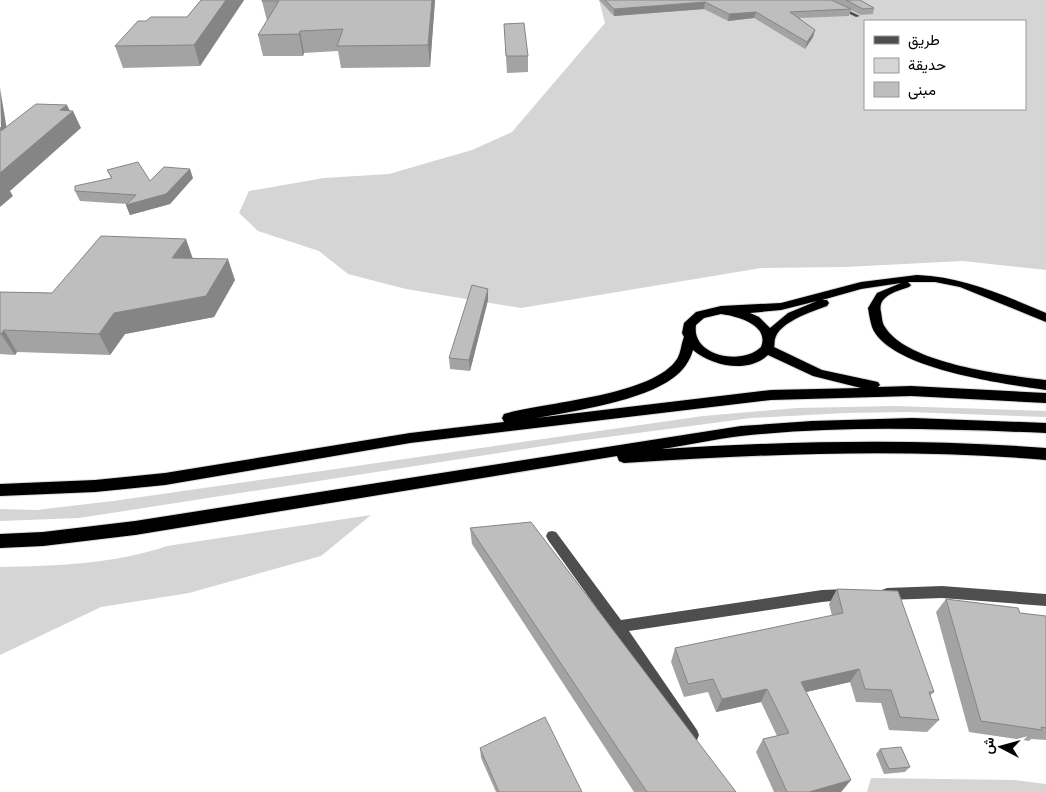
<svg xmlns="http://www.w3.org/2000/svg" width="1046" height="792" viewBox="0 0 1046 792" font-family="'Golos Text',Vazirmatn,sans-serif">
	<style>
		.green { fill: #d5d5d5; fill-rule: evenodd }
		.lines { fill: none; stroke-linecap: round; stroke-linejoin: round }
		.trunk-casing { stroke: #dbdbdb; stroke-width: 2 }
		.minor { fill: #4e4e4e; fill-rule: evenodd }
		.trunk { fill: #000; fill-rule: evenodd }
		.wall { fill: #a3a3a3 }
		.shaded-wall { fill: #858585 }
		.building { fill: #bebebe; stroke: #858585 }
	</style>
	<rect width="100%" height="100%" fill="#fff"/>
	<g class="green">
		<path d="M599 0H1046V270L963 261 844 267 761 268 521 308 406 289 348 274 319 251 258 231 239 213 249 191 324 178 389 174 472 150 512 132 605 23ZM865 21H1025V109H865Z"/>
		<path d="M895 406 1046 411V417L908 412 845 413 751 418 570 442 79 518 0 521V509L36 510 113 501 703 416 797 408Z"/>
		<path d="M371 515 321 556 189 593 101 607 0 655V567C56 566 114 564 167 546Z"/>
		<path d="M871 778 1015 780 1046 784V792H867Z"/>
	</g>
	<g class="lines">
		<defs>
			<g id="trunk">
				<path d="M917 275C964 277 1003 295 1046 313V322L960 287 935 282H908L911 285 909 287C897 291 877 296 881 312 882 317 882 323 885 327 908 364 1005 375 1046 380V390C1006 384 888 369 872 327 870 321 869 314 868 308L877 293 901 283 861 289 822 300H827L829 303 827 306C813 311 779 322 775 339 774 342 775 345 774 347L822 370 878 382 880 385 878 387 911 386 1046 393V403L911 396 771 400 410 443 165 485 95 492 0 496V484L95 480 165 473 410 433 504 422 502 418 504 414C545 402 653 396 677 359 681 353 681 344 684 337L682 333 684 323 696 312 721 306 781 303 861 282ZM817 301 788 313 770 328 759 317 750 313 781 310ZM721 314C737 316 770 325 761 347 742 366 691 356 696 325L704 318ZM693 350C712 366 748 374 768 355L813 376 861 388 771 390 536 418C575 411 642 401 673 378 683 371 690 361 693 350Z"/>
				<path d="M913 418 1046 423V433C945 429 842 425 741 436 715 439 688 445 662 449 790 441 918 438 1046 448V460C905 448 765 454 624 463L619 461 617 456 135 535 43 546 0 548V534L43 532 135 521 741 426 812 421Z"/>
			</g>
		</defs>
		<use href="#trunk" class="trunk-casing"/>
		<g class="minor">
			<path d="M821 0H827L860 16 856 17Z"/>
			<path d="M552 531 556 532 621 620 822 590 847 589 852 591 853 595 852 599 822 602 629 631 697 730 699 735 697 740 692 742 687 740 613 631 548 540 546 536 548 532Z"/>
			<path d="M942 586 1046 594V606L942 598 887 600 882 598 881 594 882 590 887 588Z"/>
		</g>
		<use href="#trunk" class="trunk"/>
	</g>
	<g class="wall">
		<path d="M201 0H244L200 66 123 68 115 46 146 21 187 17Z"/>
		<path d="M435 0 430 67 341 68 338 51 304 53 303 56H263L258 35 267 21 262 1Z"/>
		<path d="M599 0H860L874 8 873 14 861 15 851 10 849 16 799 18 815 30 813 37 805 49 754 18 728 21 704 9 614 16Z"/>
		<path d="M504 24 528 56V72L507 73Z"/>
		<path d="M107 170 150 181 193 178 170 204 130 215 126 205 127 204 80 201 75 191 111 178Z"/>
		<path d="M193 258 235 280 214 317 125 334 110 355 17 352 15 355 0 354V292L52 293Z"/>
		<path d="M488 289V300L470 371 450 369 449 358Z"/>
		<path d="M470 528 736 792H634L472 544Z"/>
		<path d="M837 589 934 692 930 696 939 720 927 732 889 730 881 703 856 702 850 682 806 692 851 780 841 792H774L756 752 763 739 777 736 761 702 716 712 708 692 684 697 671 662 675 648 832 616 829 604Z"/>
		<path d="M946 599 1020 613 1046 616V740L1031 739 1029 741 969 732 936 612Z"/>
		<path d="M480 748 582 792H496L481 758Z"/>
		<path d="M880 749 910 767 905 772 884 774 876 754Z"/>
	</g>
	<g class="shaded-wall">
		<path d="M226 0H244L200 66 194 45Z"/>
		<path d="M432 0H435L430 67 428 45Z"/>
		<path d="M705 2 704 9 614 16V9Z"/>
		<path d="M756 12 754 18 728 21 729 14Z"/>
		<path d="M815 30 813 37 805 49 807 42Z"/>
		<path d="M300 31 304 53 303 56 299 34Z"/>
		<path d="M0 88 10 148 1 131Z"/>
		<path d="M67 105 71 113 73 111 81 128 10 191 13 196 0 207V173L60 110Z"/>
		<path d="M190 169 193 178 170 204 130 215 126 205Z"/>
		<path d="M186 239 193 259 172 258Z"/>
		<path d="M228 259 235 280 214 317 125 334 110 355 99 334 114 313Z"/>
		<path d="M488 289V300L470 371 469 360Z"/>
		<path d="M4 330 17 352 15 355 1 334Z"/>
		<path d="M859 669 850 682 793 695 801 682Z"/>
		<path d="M767 689 761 702 716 712 722 699Z"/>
		<path d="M851 780 841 792H809Z"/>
	</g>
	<g class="building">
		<path d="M201 0H226L194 45 115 46 138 21H146L151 17H187Z"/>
		<path d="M262 0H432L428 45 337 46 343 29 300 31 299 34 258 35 279 1H262Z"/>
		<path d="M605 0H831L851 9 790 12 815 30 807 42 756 12 729 14 705 2 614 9Z"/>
		<path d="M846 0H860L874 8 863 9Z"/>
		<path d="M524 23 528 56H506L504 24Z"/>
		<path d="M36 104 67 105 60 110 73 111 0 173V127L1 131Z"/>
		<path d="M138 162 150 181 164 167 190 169 166 194 126 205 136 195 75 191V186L112 178 107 170Z"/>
		<path d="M101 236 186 239 172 258 228 259 206 296 114 313 99 334 4 330 1 334H0V292L52 293Z"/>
		<path d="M472 285 488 289 469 360 449 358Z"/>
		<path d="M531 522 736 792H647L470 528Z"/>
		<path d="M837 589 898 591 934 692H929L939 720 900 717 891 690 865 689 859 669 801 682 851 780 809 792H787L763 739 789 733 767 689 722 699 713 679 688 684 675 648 843 613Z"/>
		<path d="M946 599 1018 608 1020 613 1046 616V728L1041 727 1042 730 981 721Z"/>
		<path d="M545 717 582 792H499L480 748Z"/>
		<path d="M901 747 910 767 889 769 880 749Z"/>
	</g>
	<rect x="864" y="20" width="162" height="90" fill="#ffffff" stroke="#999999"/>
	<rect x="874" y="36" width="25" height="8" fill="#4e4e4e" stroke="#999999"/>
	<text x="908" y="45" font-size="15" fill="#000000">طريق</text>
	<rect x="874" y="58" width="25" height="15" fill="#d5d5d5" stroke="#999999"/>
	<text x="908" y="70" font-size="15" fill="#000000">حديقة</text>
	<rect x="874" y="82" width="25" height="15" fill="#bebebe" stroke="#999999"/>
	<text x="908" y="95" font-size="15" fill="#000000">مبنى</text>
	<g transform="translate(1001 747) rotate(276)" stroke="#ffffff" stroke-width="4" paint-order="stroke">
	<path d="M0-4L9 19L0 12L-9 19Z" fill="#000000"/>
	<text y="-8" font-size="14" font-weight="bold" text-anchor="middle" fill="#000000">ش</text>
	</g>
</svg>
